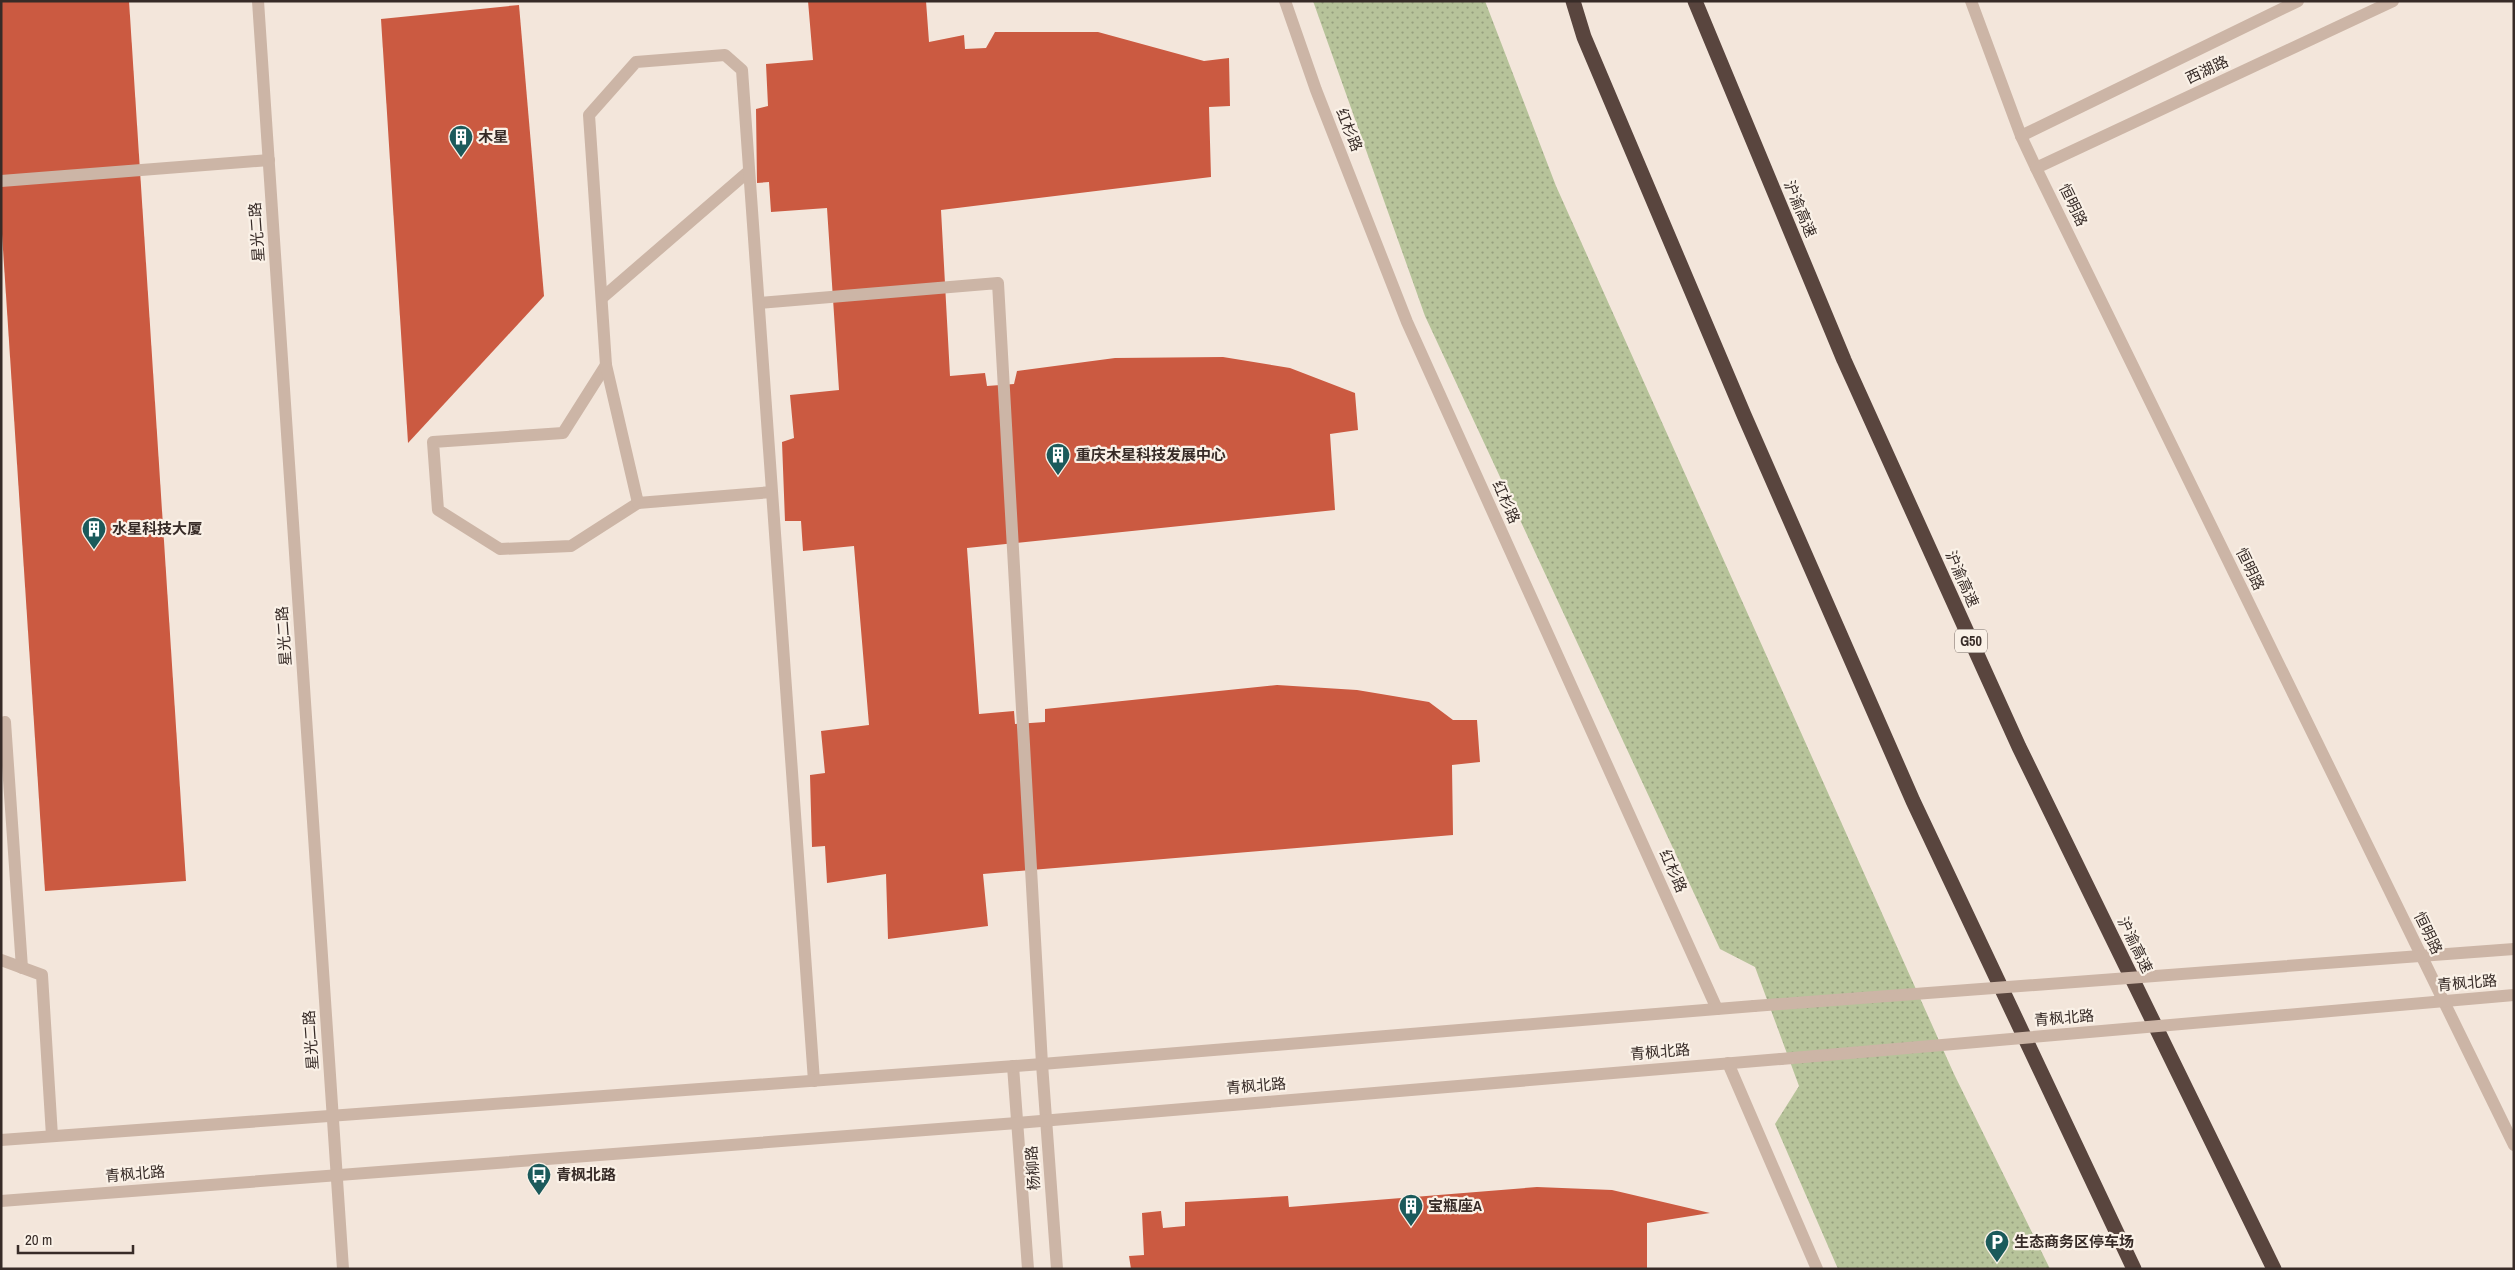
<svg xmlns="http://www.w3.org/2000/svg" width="2515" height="1270" viewBox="0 0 2515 1270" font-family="'Archivo Narrow','Noto Sans SC',sans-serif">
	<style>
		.park { fill: url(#park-dots) }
		.building { fill: #cb5a41 }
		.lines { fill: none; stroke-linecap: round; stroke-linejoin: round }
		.service { stroke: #ccb5a6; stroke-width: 12 }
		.tertiary { stroke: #ccb5a6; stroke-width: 12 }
		.motorway { stroke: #59453e; stroke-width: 15 }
		.tertiary-bridge { stroke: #ccb5a6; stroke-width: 12 }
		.labels { text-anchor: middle; stroke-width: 4.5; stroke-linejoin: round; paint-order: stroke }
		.shield { fill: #faf1e7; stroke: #726661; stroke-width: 1 }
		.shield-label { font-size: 14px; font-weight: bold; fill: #372b27 }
		.street-label { font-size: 15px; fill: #372b27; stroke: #faf1e7 }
		.poi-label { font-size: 15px; font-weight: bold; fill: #372b27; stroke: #faf1e7; text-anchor: start }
	</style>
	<defs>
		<pattern id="park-dots" width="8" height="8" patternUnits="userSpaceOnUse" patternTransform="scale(1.25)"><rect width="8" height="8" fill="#b7c39a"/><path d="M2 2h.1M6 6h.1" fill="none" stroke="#969f7e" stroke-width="1.8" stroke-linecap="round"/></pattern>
	</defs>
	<rect width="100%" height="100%" fill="#f3e6db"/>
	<path class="park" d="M1313 1H1485L1556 186 1954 1074 2050 1269H1838L1775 1124 1799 1086 1755 967 1720 949 1425 316Z"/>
	<g class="building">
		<path d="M1 1H129L186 881 45 891 1 219Z"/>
		<path d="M808 1H926L929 42 964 35 965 49 986 48 995 32H1098L1204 61 1229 58 1230 106 1209 107 1211 177 941 210 950 376 985 373 987 386 1014 384 1017 371 1115 358 1223 357 1290 368 1355 393 1358 430 1330 434 1335 510 967 548 979 714 1014 711 1015 724 1045 722V709L1277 685 1357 690 1429 702 1453 720H1477L1480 762 1452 765 1453 835 983 874 988 926 888 939 886 874 827 883 825 846 812 847 810 775 825 773 821 731 869 725 854 546 803 551 801 521H785L782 442 794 438 790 395 839 390 827 208 771 212 769 182 757 183 756 109 768 106 766 64 813 60Z"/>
		<path d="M519 5 544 296 408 443 381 19Z"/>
		<path d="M1537 1187 1612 1190 1710 1213 1647 1223V1269H1131L1129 1256 1144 1255 1142 1213 1161 1211 1163 1228 1185 1226V1202L1288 1196 1289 1207Z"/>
	</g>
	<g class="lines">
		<g class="service">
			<path d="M1 181 269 160"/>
			<path d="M602 298 749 171"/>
			<path d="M759 303 998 283 1042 1064"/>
			<path d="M606 365 563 433 433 442 438 510 500 549 571 546 638 503"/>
			<path d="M772 492 638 503 606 365 589 115 636 62 725 55 742 70 814 1081"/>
			<path d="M5 722 22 968"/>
			<path d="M1 960 42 975 52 1136"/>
		</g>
		<g class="tertiary">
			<path d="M258 1 343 1269"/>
			<path d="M1285 1 1316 90 1407 322 1717 1009"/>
			<path d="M1971 1 2021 136 2036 168 2514 1145"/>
			<path d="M2021 136 2298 1"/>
			<path d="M2036 168 2393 1"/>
			<path d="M1728 1063 1817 1269"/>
			<path d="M1042 1064 1057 1269"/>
			<path d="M1013 1066 1028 1269"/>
			<path d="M1 1140 1042 1064 1754 1006"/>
			<path d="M1 1201 1017 1123 1781 1059"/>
		</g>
		<g class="motorway">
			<path d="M1573 1 1584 37 1744 415 1913 801 2134 1269"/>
			<path d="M1695 1 1844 360 2019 747 2274 1269"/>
		</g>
		<g class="tertiary-bridge">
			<path d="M1754 1006 2514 949"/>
			<path d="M1781 1059 2514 995"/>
		</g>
	</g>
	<defs>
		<symbol id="building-pin" viewBox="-11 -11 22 30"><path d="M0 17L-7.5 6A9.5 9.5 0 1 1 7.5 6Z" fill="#1b5a5b" stroke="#faf1e7"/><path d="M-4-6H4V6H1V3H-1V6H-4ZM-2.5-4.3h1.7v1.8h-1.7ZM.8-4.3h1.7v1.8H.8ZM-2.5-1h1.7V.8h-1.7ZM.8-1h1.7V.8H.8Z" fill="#fff"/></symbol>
		<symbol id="bus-pin" viewBox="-11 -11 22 30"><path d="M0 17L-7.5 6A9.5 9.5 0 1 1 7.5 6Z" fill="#1b5a5b" stroke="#faf1e7"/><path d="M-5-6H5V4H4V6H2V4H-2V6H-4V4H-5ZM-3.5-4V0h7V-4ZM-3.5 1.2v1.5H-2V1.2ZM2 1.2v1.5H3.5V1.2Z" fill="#fff"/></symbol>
		<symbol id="parking-pin" viewBox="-11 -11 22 30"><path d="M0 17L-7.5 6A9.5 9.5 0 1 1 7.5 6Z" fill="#1b5a5b" stroke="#faf1e7"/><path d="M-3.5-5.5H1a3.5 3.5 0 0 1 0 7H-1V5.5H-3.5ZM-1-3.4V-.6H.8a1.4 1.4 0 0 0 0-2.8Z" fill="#fff"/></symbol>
	</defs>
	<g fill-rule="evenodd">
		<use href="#building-pin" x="447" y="123" width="28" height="38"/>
		<use href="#building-pin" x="1044" y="441" width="28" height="38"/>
		<use href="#building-pin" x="80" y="515" width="28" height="38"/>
		<use href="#bus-pin" x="525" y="1161" width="28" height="38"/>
		<use href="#building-pin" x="1397" y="1192" width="28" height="38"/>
		<use href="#parking-pin" x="1983" y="1228" width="28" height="38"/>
	</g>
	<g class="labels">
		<rect class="shield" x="1955" y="629.5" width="32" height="23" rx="4"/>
		<g class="shield-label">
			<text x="1971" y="646">G50</text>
		</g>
		<g class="street-label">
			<text transform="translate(2207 70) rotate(-25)" y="5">西湖路</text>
			<text transform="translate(1349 130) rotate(68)" y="5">红杉路</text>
			<text transform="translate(2073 205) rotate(64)" y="5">恒明路</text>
			<text transform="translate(1800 209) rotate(67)" y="5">沪渝高速</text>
			<text transform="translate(257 232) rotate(-94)" y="5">星光二路</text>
			<text transform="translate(1506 502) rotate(66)" y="5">红杉路</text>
			<text transform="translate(2250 569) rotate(64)" y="5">恒明路</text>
			<text transform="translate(1962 579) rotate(66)" y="5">沪渝高速</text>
			<text transform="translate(284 636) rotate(-94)" y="5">星光二路</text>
			<text transform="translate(1673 871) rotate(66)" y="5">红杉路</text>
			<text transform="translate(2428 933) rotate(64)" y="5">恒明路</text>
			<text transform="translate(2135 945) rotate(64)" y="5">沪渝高速</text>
			<text transform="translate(2467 983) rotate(-5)" y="5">青枫北路</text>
			<text transform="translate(2064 1018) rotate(-5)" y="5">青枫北路</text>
			<text transform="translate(311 1040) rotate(-94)" y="5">星光二路</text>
			<text transform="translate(1660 1052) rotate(-5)" y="5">青枫北路</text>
			<text transform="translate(1256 1086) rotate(-5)" y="5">青枫北路</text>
			<text transform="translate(1033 1168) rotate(-94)" y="5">杨柳路</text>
			<text transform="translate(135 1174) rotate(-5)" y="5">青枫北路</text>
		</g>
		<g class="poi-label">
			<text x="478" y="142">木星</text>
			<text x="1076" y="460">重庆木星科技发展中心</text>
			<text x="112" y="534">水星科技大厦</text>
			<text x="556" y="1180">青枫北路</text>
			<text x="1428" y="1211">宝瓶座A</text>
			<text x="2014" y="1247">生态商务区停车场</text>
		</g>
	</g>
	<rect width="2515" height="1270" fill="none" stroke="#372b27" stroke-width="5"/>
	<path d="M18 1245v8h115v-8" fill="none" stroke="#372b27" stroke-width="2.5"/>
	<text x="25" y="1245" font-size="15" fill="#372b27" stroke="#faf1e7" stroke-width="4" paint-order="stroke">20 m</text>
</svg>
